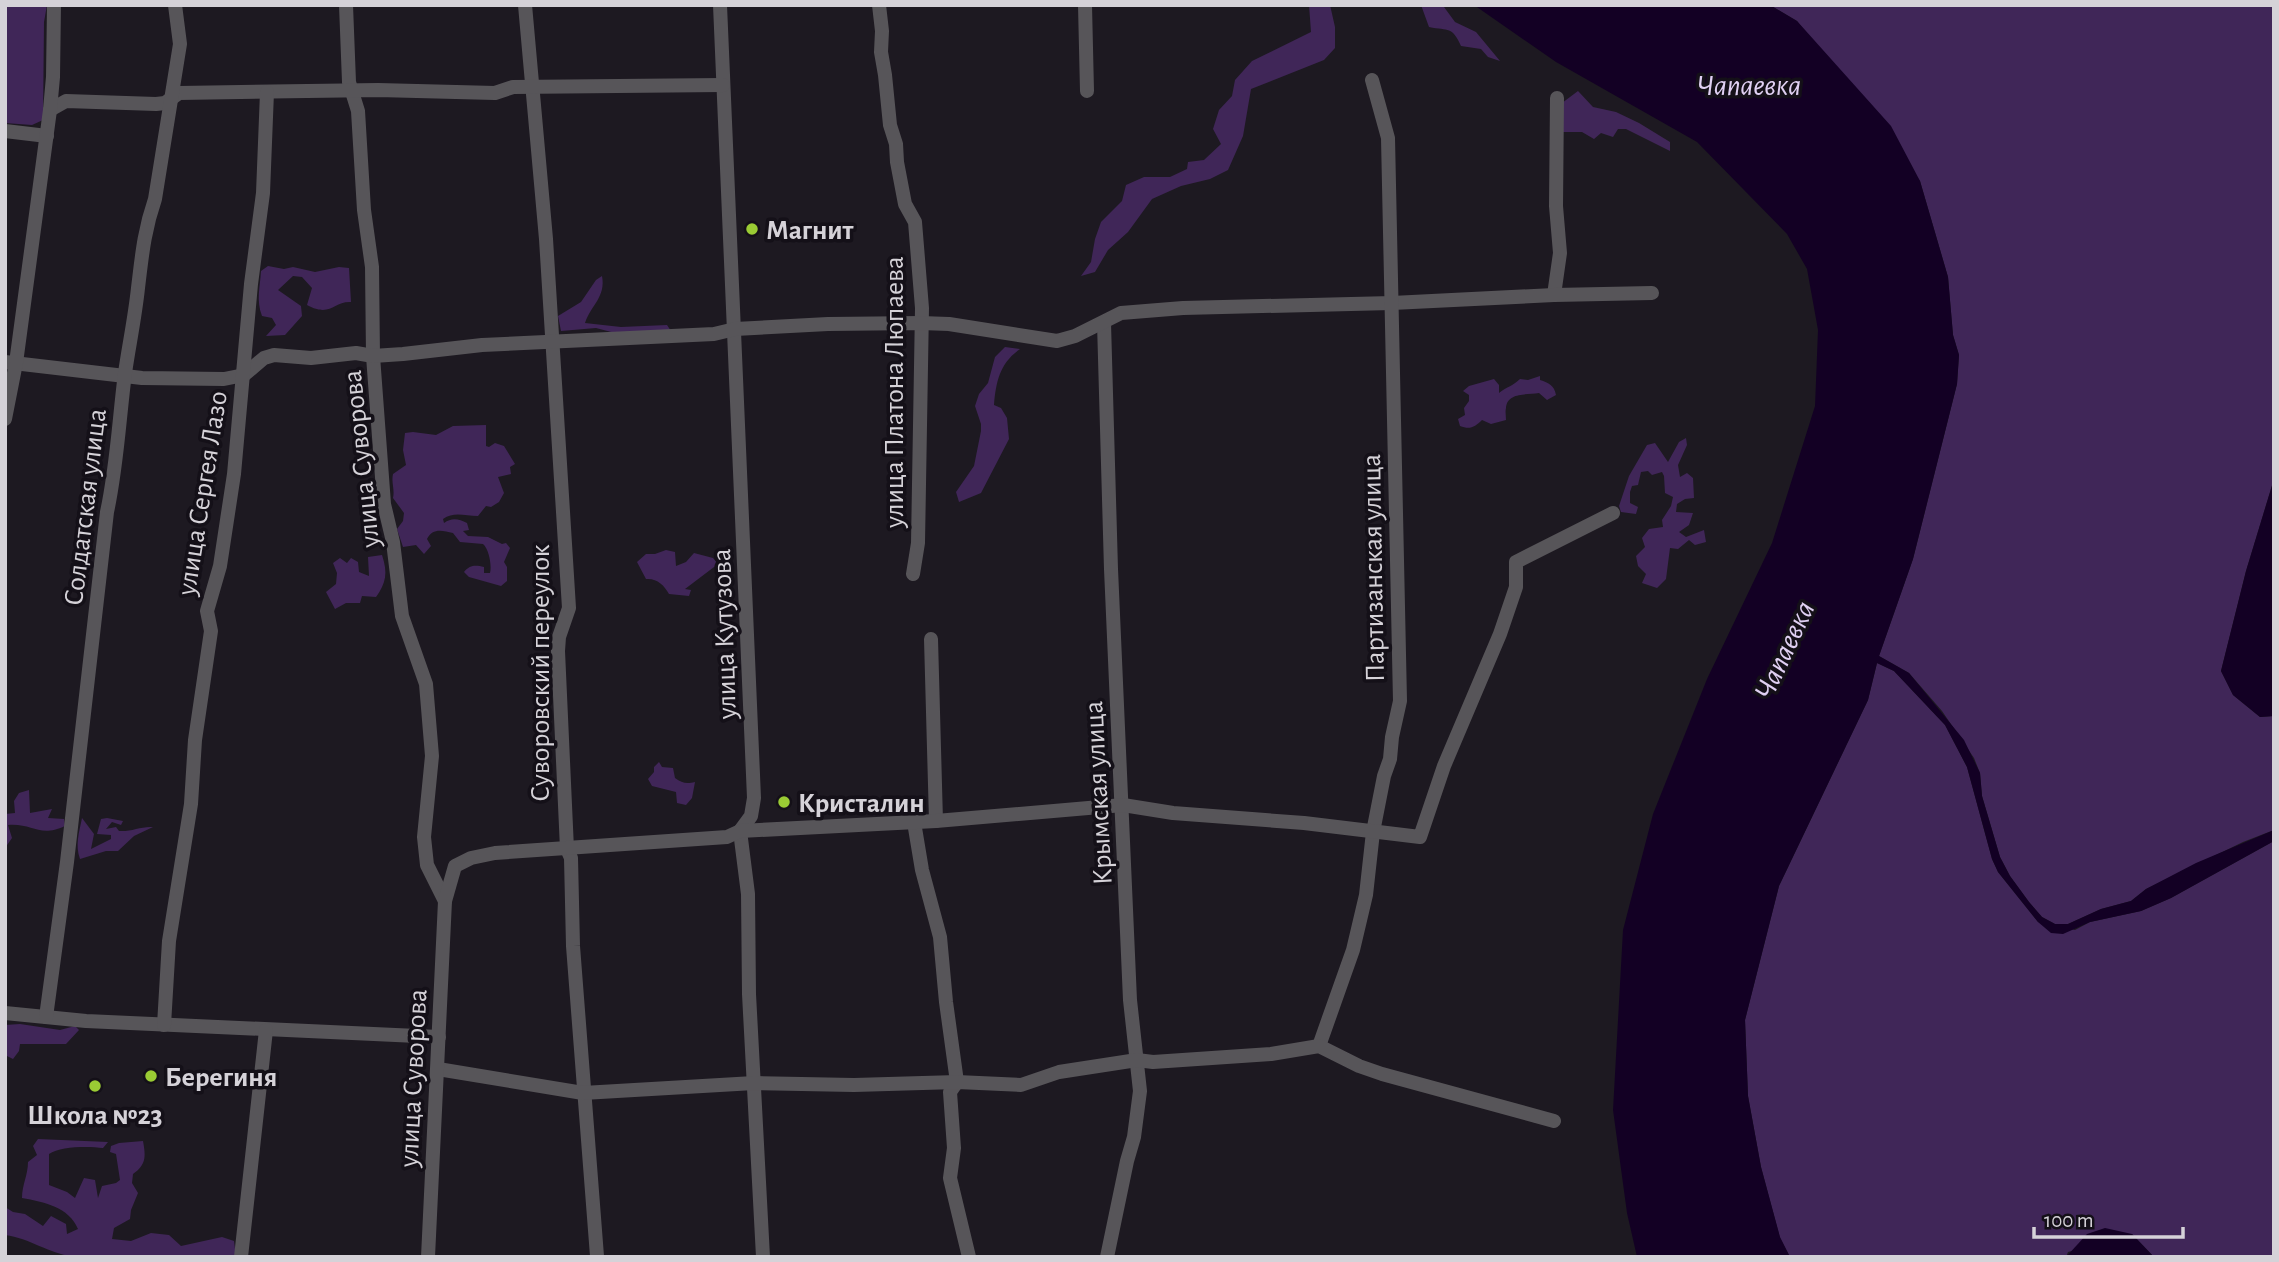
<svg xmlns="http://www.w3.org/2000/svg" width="2279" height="1262" viewBox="0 0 2279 1262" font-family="'Alegreya Sans',sans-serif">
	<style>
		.green { fill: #402658 }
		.water { fill: #130024 }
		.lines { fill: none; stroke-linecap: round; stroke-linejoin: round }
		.minor { stroke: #575559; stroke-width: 14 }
		.poi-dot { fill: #9acb34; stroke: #141018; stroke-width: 2.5 }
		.labels { text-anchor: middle; stroke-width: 7; stroke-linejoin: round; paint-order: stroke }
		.poi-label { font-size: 28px; font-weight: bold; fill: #d5d2d8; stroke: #141018; text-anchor: start }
		.street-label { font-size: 28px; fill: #d5d2d8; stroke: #141018 }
		.water-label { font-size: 30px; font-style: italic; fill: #e0d0f3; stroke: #141018 }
	</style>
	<rect width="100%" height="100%" fill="#1d1921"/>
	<g class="green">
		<path d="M5 5H47L44 22 43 120 32 125 5 123Z"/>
		<path d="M1309 5H1330L1335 27V48L1324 60 1251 89 1243 136 1228 170 1210 179 1181 186 1152 199 1128 232 1108 250 1095 272 1081 276 1091 262 1095 239 1101 222 1122 201 1126 185 1144 177H1170L1187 169 1188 162 1204 160 1221 144 1213 129 1219 110 1232 96 1235 80 1252 61 1311 32Z"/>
		<path d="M1421 5 1444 7 1455 22 1476 32 1500 61 1488 57 1481 49 1461 46C1452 26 1449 31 1429 27Z"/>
		<path d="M1770 5H2274V479L2246 571 2221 671 2233 695 2260 717 2274 716V830L2243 842 2146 889 2131 901 2101 909 2068 924H2055L2042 917 2029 902 2010 876 2000 857 1982 796 1980 773 1974 758 1942 711 1909 673 1879 656 1913 559 1957 384 1959 355 1953 335 1948 277 1920 181 1797 21Z"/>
		<path d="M1578 91 1593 107 1616 112 1639 123 1670 142V151L1626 129H1618L1613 137 1601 133 1594 139 1582 132H1560L1562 103Z"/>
		<path d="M268 266 284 269 293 267 315 272 339 267 349 268 351 302C333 301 331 318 307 305L312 288 302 277 293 276 278 290 301 306 302 316 285 335 266 336 276 325 272 318 262 316C256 300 260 288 261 271Z"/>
		<path d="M602 276C606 297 591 305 585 323L621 327 667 325 671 331 615 333 596 328 561 331 558 316 581 302 596 280Z"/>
		<path d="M1005 347 1020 349C1000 363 996 381 994 405L1001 408 1007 418 1009 439 981 493 959 502 956 492 974 466 981 431V424L975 406 979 394 988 383 995 357Z"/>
		<path d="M1540 376V380C1549 383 1554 385 1556 395L1547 400 1539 393C1527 395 1507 392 1506 408 1505 412 1506 416 1506 420L1491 424 1482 420C1475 427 1470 430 1460 426L1458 419 1465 415 1464 408 1469 401V395L1463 391 1469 386 1494 379 1499 385V393C1506 387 1513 386 1520 379L1528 380Z"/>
		<path d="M486 425V446L489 447 495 443 504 446 515 464 510 467 511 474 498 477 504 493 499 502 491 507 486 506 478 516C465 516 454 511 443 519L444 523C452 517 459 519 467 523L469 530 463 531 468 536 488 537 502 544 506 543 510 548 504 562 507 567V581L501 586 469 577 464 572C470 565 475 565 484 567V573H490C492 566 489 549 483 544L460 542 453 533C442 530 432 528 427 539L431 546 424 554 416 545 403 547 397 529 403 521 404 513 393 498C395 489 391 483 393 474L406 465 403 450 405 433 413 432 436 435 453 426Z"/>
		<path d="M1686 438 1687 445 1678 465 1680 477 1687 473 1693 478 1694 498 1685 499 1677 504 1676 512 1693 513 1689 525 1679 532 1686 537 1704 530 1706 542 1695 545 1689 540 1678 549 1670 548 1666 579 1657 588 1642 583 1646 574 1638 566 1636 556 1645 547 1642 538 1649 529 1663 527 1662 520 1671 506 1673 497 1665 493 1664 476 1662 472 1652 475 1648 471 1641 472 1638 485 1632 486 1630 492V503L1638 507 1636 514 1621 512 1619 506 1629 476 1647 445 1655 443 1668 462 1679 442Z"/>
		<path d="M666 550 675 552 676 566 686 562 694 553 713 558 718 564 685 589 691 590 689 596 669 594C664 585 657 578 646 579L637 562 646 554H655Z"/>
		<path d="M382 555C388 573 386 583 376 597L362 596 360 603H346L335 609 326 592 336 584 337 573 333 563 340 558 347 563 351 558 358 562 359 572 369 576 368 557Z"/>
		<path d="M1877 663 1894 671 1945 725 1967 767 1992 859 1998 872 2038 922 2075 930 2090 922 2141 911 2171 898 2274 841V1257H2154L2132 1234 2068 1252 2066 1257H1790L1780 1238 1761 1167 1748 1096 1745 1020 1779 886 1868 700Z"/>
		<path d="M659 762 662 767 673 768 675 778C682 783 686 784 695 782L692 798 686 805 677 803 676 792 652 786 648 779 654 772V767Z"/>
		<path d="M29 790 30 813 52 809 48 818 64 819 65 826C39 838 33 823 8 825L12 838 5 848V814L15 813 14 801 19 793Z"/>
		<path d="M82 818 94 834 91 849 111 839V835L97 834 101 819 107 818 123 821 121 825 112 822 106 829 116 827 119 831C131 832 141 826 153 827L134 836 118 851H106L80 859C75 845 79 833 82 818Z"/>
		<path d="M20 1024 60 1030 75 1026 79 1030 66 1044H20L19 1051 13 1059 5 1055V1025Z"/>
		<path d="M38 1139 108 1142 103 1148C89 1146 60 1146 49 1154V1185L67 1192 75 1198 84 1178 95 1180 98 1198 102 1186 116 1183 120 1180 116 1154 110 1152 111 1146 119 1143 143 1141C146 1157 146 1165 133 1174L132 1183 138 1193 131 1210 130 1219 114 1228 112 1239 131 1241 151 1233 169 1235 181 1246 222 1237 234 1241 236 1257C182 1257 126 1261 72 1256 49 1254 30 1238 5 1235V1207L13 1212 25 1214 43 1226 51 1216 66 1224 67 1234 78 1229C69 1207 44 1202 22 1198 22 1185 28 1175 28 1162L37 1155 33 1146Z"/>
	</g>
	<g class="water">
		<path d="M1474 5H1770L1797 21 1891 126 1920 181 1948 277 1953 335 1959 355 1957 384 1913 559 1879 656 1909 673 1964 740 1980 773 1982 796 2000 857 2010 876 2029 902 2042 917 2055 924H2068L2101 909 2131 901 2146 889 2196 863 2274 830V841L2171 898 2141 911 2090 922 2063 934 2051 933 2038 922 1998 872 1992 859 1967 767 1945 725 1894 671 1877 663 1868 700 1779 886 1745 1020 1748 1096 1761 1167 1780 1237 1790 1257H1637L1627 1213 1613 1110 1623 930 1653 814 1707 679 1772 543 1815 406 1818 330 1807 269 1787 234 1697 142 1556 62Z"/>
		<path d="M2274 479V716L2260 717 2233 695 2221 671 2246 571Z"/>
		<path d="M2105 1228 2132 1234 2154 1257H2066L2087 1234Z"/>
	</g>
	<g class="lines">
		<g class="minor">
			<path d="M346 5 349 82 358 111 364 210 372 267 373 356 384 504 393 542 402 616 426 684 432 756 424 837 427 865 445 901"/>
			<path d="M525 5 546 239 569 608 559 637 558 651 567 849 571 858 573 946 597 1256"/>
			<path d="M720 5 754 798 751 816 740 831 748 894 749 994 763 1257"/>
			<path d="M879 5 882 31 881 52 885 75 890 125 896 144 897 162 905 204 915 222 922 308 918 543 913 574"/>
			<path d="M1085 5 1087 91"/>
			<path d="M50 110 66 101 156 104 165 103 179 93 378 90 495 93 513 87 723 85"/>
			<path d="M5 131 47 136"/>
			<path d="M1554 295 1560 253 1556 206 1557 98"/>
			<path d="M1104 323 1111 569 1130 1000 1140 1091 1134 1137 1127 1161 1107 1257"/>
			<path d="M5 362 142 378 224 379 244 375 264 358 274 355 311 358 356 353 373 356 403 354 482 345 714 334 735 329 828 324 921 323 949 324 1057 341 1075 336 1121 313 1183 308 1392 303 1554 295 1652 293"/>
			<path d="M5 419 16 363 50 110 53 77 54 5"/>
			<path d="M931 639 936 821"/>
			<path d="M914 822 922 870 940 937 946 1002 957 1082 950 1092 954 1148 950 1178 969 1257"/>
			<path d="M5 1013 86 1021 439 1037"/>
			<path d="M46 1017 67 862 107 512C117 466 119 420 125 373 129 345 135 317 138 288 142 255 144 231 155 199L180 44 175 5"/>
			<path d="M164 1025 169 941 191 804 195 740 211 631 207 611 220 566 234 474 251 284 263 193 267 92"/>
			<path d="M1319 1046 1353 950 1366 895 1373 832 1384 776 1390 759 1392 737 1400 701 1388 138 1372 80"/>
			<path d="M438 1069 583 1093 754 1083 854 1085 957 1082 1021 1085 1059 1072 1137 1060 1153 1062 1271 1054 1319 1046 1359 1066 1382 1074 1554 1121"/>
			<path d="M241 1257 266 1030"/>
			<path d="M428 1257 445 901 455 866 471 858 495 853 727 837 740 831 936 821 1123 805 1173 813 1304 823 1420 837 1444 766 1500 634 1516 587V562L1613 513"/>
		</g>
	</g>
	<g class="poi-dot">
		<circle cx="752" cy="229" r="7"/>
		<circle cx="784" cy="802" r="7"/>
		<circle cx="151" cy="1076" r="7"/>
		<circle cx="95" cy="1086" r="7"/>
	</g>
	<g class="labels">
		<g class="poi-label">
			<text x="766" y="239">Магнит</text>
			<text x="798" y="812">Кристалин</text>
			<text x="165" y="1086">Берегиня</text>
			<text x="95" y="1124" text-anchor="middle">Школа №23</text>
		</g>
		<g class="street-label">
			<text transform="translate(893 392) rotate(-90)" y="10">улица Платона Люпаева</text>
			<text transform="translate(360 459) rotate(-96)" y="10">улица Суворова</text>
			<text transform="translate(201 493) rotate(-81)" y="10">улица Сергея Лазо</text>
			<text transform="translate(84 507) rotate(-83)" y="10">Солдатская улица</text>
			<text transform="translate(1372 568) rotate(-91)" y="10">Партизанская улица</text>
			<text transform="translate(723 634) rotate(-92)" y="10">улица Кутузова</text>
			<text transform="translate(539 673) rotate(-90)" y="10">Суворовский переулок</text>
			<text transform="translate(1097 793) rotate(-93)" y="10">Крымская улица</text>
			<text transform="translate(412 1078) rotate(-87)" y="10">улица Суворова</text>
		</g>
		<g class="water-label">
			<text x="1749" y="95">Чапаевка</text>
			<text transform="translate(1784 650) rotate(-65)" y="10">Чапаевка</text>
		</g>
	</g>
	<rect width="2279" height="1262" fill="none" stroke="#d5d2d8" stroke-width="14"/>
	<path d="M2034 1227v10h149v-10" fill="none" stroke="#d5d2d8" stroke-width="3.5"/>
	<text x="2044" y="1227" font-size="21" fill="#d5d2d8" stroke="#141018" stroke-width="5" paint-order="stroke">100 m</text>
</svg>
